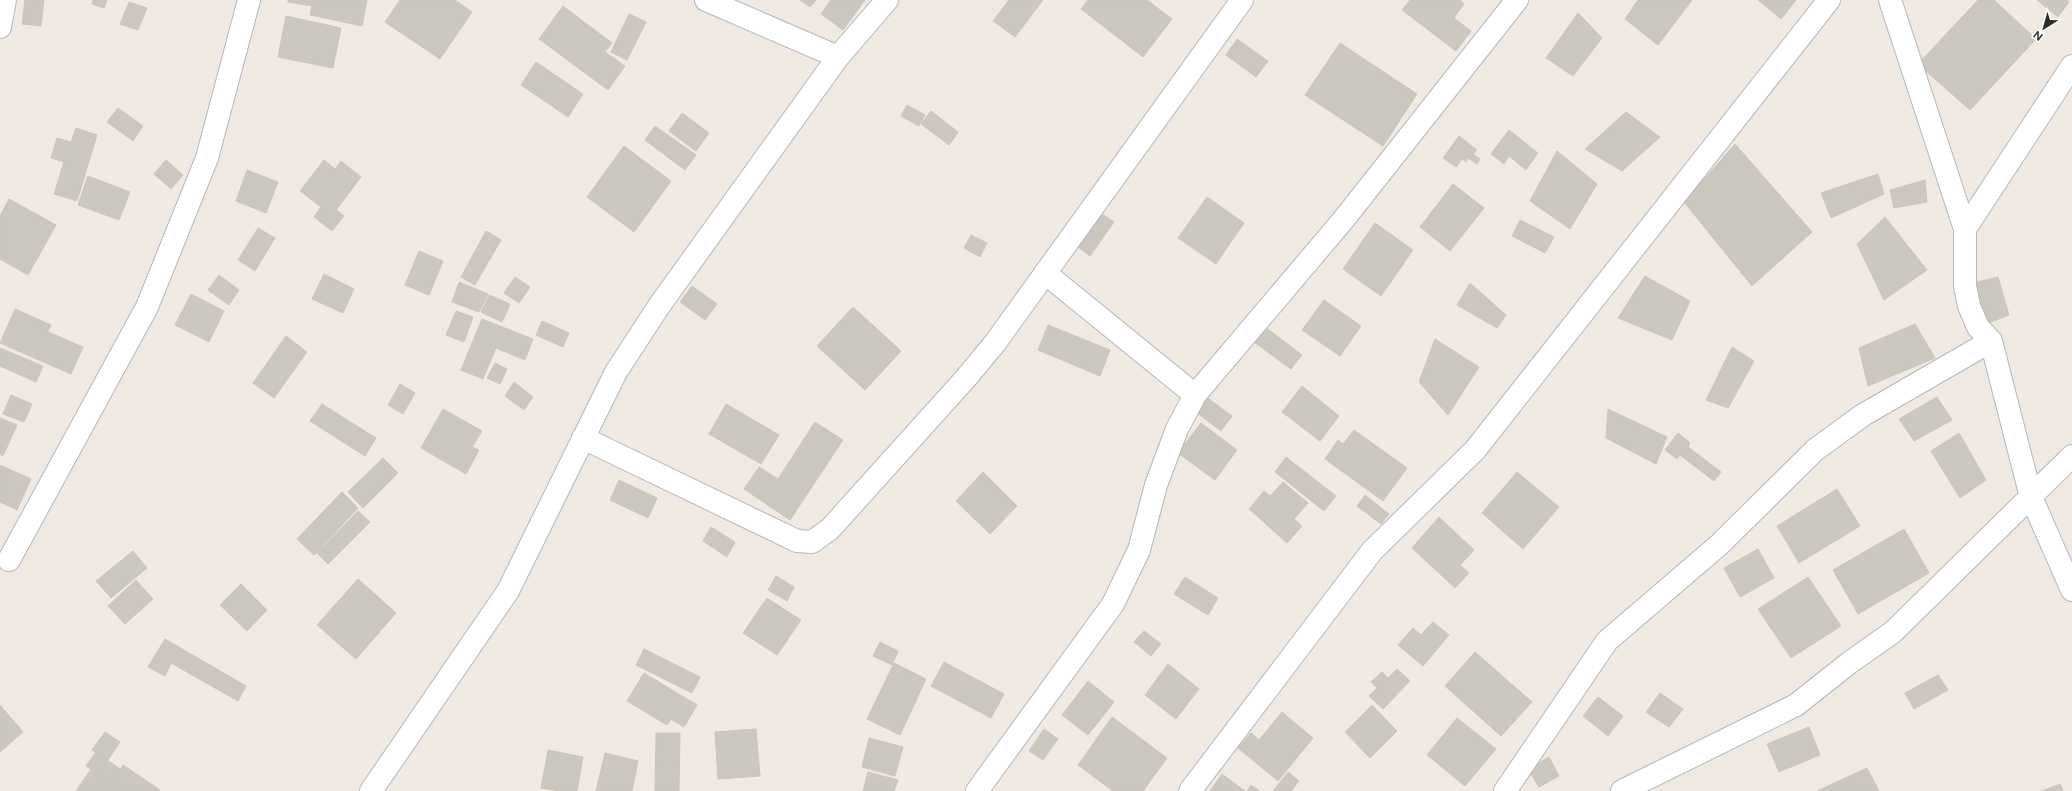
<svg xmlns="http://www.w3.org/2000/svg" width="2072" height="791" viewBox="0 0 2072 791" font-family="Figtree,sans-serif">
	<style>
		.building { fill: #cbc7bf; stroke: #cbc5ba }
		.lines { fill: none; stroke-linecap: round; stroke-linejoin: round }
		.street-casing { stroke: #b4b7c1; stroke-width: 24 }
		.street { stroke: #fff; stroke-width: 22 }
	</style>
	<rect width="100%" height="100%" fill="#efe9e1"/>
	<g class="building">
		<path d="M25 0H44L41 26 22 24Z"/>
		<path d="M93 0H107L104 8 92 4Z"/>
		<path d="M288 0H367L362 26 310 15 312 6 288 2Z"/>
		<path d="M400 0H455L472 12 440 59 385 22Z"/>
		<path d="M800 0H816L810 7Z"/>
		<path d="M831 0H865L843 30 821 14Z"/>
		<path d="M1009 0H1043L1015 37 993 21Z"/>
		<path d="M1088 0H1147L1172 19 1143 57 1081 9Z"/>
		<path d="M1410 0H1460L1464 4 1454 18 1471 31 1456 51 1402 10Z"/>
		<path d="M1638 0H1692L1658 45 1625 19Z"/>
		<path d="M1758 0H1796L1781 19Z"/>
		<path d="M1978 0H1994L2036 39 1970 110 1918 64Z"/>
		<path d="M2037 0H2067L2069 2 2058 17Z"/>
		<path d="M129 2 147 8 138 30 120 24Z"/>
		<path d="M563 6 612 43 605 52 625 66 608 90 539 39Z"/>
		<path d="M1578 13 1602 38 1573 76 1546 58Z"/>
		<path d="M629 14 646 22 627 60 611 52Z"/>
		<path d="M286 16 341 28 333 68 278 57Z"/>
		<path d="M1237 39 1268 61 1256 77 1226 55Z"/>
		<path d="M1340 43 1417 94 1383 146 1305 95Z"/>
		<path d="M536 62 583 94 568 117 521 85Z"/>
		<path d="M907 105 925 115 919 126 901 116Z"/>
		<path d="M118 108 143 126 133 141 107 122Z"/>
		<path d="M931 111 958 132 949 145 921 124Z"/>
		<path d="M1626 112 1660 137 1622 171 1585 149Z"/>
		<path d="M682 113 709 133 696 151 669 131Z"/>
		<path d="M655 126 696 155 685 170 645 140Z"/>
		<path d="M76 128 97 135 77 201 54 194 64 162 51 158 57 138 71 142Z"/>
		<path d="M1509 130 1538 153 1526 170 1509 156 1504 164 1491 154Z"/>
		<path d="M1459 136 1477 150 1473 154 1480 159 1477 164 1468 158 1466 162 1462 159 1456 167 1443 158Z"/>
		<path d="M1735 144 1812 232 1752 286 1684 202Z"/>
		<path d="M624 146 671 181 634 232 587 197Z"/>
		<path d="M1557 151 1597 184 1570 229 1530 201Z"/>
		<path d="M166 160 183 175 171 189 154 174Z"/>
		<path d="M324 160 335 169 341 161 361 177 336 210 344 216 332 231 314 217 321 207 300 191Z"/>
		<path d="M247 170 278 182 266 213 236 201Z"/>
		<path d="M1878 174 1884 194 1831 218 1821 193Z"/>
		<path d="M88 176 130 192 119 220 78 205Z"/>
		<path d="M1925 180 1927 202 1894 208 1890 190Z"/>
		<path d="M1453 184 1484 208 1450 251 1420 227Z"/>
		<path d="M1207 197 1244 223 1216 264 1178 238Z"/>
		<path d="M9 199 56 225 28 275 0 259V216Z"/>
		<path d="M1099 212 1114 222 1090 256 1075 245Z"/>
		<path d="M1885 217 1927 270 1884 300 1857 244Z"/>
		<path d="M1520 220 1554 237 1545 253 1512 236Z"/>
		<path d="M1375 223 1413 250 1381 296 1343 269Z"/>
		<path d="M258 228 275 238 255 271 238 260Z"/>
		<path d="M486 231 501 240 475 285 461 277Z"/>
		<path d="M971 235 987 243 980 257 964 248Z"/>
		<path d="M419 251 443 261 429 295 405 285Z"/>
		<path d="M324 274 354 289 343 313 312 299Z"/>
		<path d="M219 275 239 290 229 305 208 290Z"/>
		<path d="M1645 276 1690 301 1672 340 1618 318Z"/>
		<path d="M515 277 530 287 519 303 504 293Z"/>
		<path d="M1998 277 2009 315 1978 327 1973 283Z"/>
		<path d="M459 282 488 294 479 312 452 302Z"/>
		<path d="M1470 283 1506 315 1497 328 1457 305Z"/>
		<path d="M692 286 717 304 705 320 680 302Z"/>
		<path d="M191 294 224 311 209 342 175 325Z"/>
		<path d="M489 295 510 304 502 322 481 312Z"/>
		<path d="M1324 300 1361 326 1340 356 1302 330Z"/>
		<path d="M853 307 901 351 865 390 817 346Z"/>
		<path d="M15 309 51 325 48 332 83 347 71 374 0 343Z"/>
		<path d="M456 311 473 317 464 342 446 335Z"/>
		<path d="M482 319 533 339 525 360 496 348 483 379 461 370Z"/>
		<path d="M542 321 569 333 563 347 536 335Z"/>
		<path d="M1915 324 1935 358 1868 386 1859 348Z"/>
		<path d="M1048 325 1110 350 1100 376 1038 350Z"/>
		<path d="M1265 327 1302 355 1291 369 1254 342Z"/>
		<path d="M286 336 307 352 274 398 253 383Z"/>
		<path d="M1435 339 1479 367 1448 415 1419 382Z"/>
		<path d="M1732 347 1754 361 1728 408 1706 400Z"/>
		<path d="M0 348 43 366 36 382 0 366Z"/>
		<path d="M495 363 507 369 500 384 487 378Z"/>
		<path d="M514 382 533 397 524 410 505 396Z"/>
		<path d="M400 384 415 393 403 414 388 405Z"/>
		<path d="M1302 386 1339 416 1320 441 1282 412Z"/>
		<path d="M11 395 32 404 24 422 3 414Z"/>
		<path d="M1205 396 1232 416 1221 431 1193 410Z"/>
		<path d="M1937 397 1952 420 1914 441 1899 419Z"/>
		<path d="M322 404 376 438 365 456 310 421Z"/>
		<path d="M726 404 779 435 761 464 709 434Z"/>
		<path d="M443 409 482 431 472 447 479 450 466 474 421 448Z"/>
		<path d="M1608 409 1667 437 1656 464 1606 438Z"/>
		<path d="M0 418 17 425 3 456 0 454Z"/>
		<path d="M815 422 843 440 790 520 744 489 759 467 778 479Z"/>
		<path d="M1201 423 1237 450 1215 480 1178 453Z"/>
		<path d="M1354 430 1407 468 1383 501 1325 459 1338 440 1343 444Z"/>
		<path d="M1678 433 1690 443 1688 447 1721 472 1714 481 1680 455 1677 459 1665 450Z"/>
		<path d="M1959 433 1986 480 1960 498 1931 451Z"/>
		<path d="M1286 457 1336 496 1324 511 1275 472Z"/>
		<path d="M383 458 398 473 363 508 348 492Z"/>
		<path d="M0 465 31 479 17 510 0 502Z"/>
		<path d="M983 472 1017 506 990 534 956 501Z"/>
		<path d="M1517 472 1559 507 1523 549 1482 513Z"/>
		<path d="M619 480 657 498 648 518 610 500Z"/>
		<path d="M1283 482 1308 503 1294 519 1302 526 1287 543 1249 509 1264 491 1270 496Z"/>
		<path d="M1837 489 1860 526 1799 563 1777 526Z"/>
		<path d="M342 492 358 508 314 555 297 539Z"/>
		<path d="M1365 495 1389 514 1381 524 1357 506Z"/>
		<path d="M358 511 370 522 328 564 317 553Z"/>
		<path d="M1439 517 1474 550 1460 565 1469 573 1455 588 1412 548Z"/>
		<path d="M711 527 735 542 727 557 703 541Z"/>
		<path d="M1904 529 1929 573 1858 614 1833 570Z"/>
		<path d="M1758 549 1774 578 1740 597 1724 568Z"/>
		<path d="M133 551 147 568 111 598 96 581Z"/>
		<path d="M776 576 794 587 787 601 768 590Z"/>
		<path d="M1185 577 1218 598 1208 615 1174 594Z"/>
		<path d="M1808 577 1841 626 1791 658 1758 609Z"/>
		<path d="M358 579 396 613 356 659 317 625Z"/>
		<path d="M136 580 153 599 125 624 108 606Z"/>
		<path d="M241 584 267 610 247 631 220 605Z"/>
		<path d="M767 598 801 620 777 655 743 633Z"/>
		<path d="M1433 622 1449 635 1423 666 1398 645 1413 628 1421 635Z"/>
		<path d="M1144 631 1161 644 1151 656 1134 642Z"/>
		<path d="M165 639 246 686 238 701 171 663 165 676 148 667Z"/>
		<path d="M880 642 898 651 892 665 873 656Z"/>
		<path d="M644 649 700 677 692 693 636 665Z"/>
		<path d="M1475 652 1532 702 1501 736 1445 686Z"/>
		<path d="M944 662 1004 694 991 718 931 686Z"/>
		<path d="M894 663 926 679 900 735 867 719Z"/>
		<path d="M1168 664 1199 689 1176 719 1145 695Z"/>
		<path d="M1397 669 1410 681 1383 709 1369 696 1377 688 1371 682 1382 672 1388 678Z"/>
		<path d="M644 673 697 705 684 727 671 719 667 725 627 701Z"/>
		<path d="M1938 675 1948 690 1914 709 1905 693Z"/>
		<path d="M1088 681 1114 702 1088 735 1062 715Z"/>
		<path d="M1660 693 1683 709 1669 727 1646 712Z"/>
		<path d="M1598 697 1623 716 1608 736 1583 716Z"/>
		<path d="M0 705 23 732 0 752Z"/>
		<path d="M1372 705 1397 731 1370 758 1345 732Z"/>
		<path d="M1282 712 1313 738 1278 781 1238 748 1251 733 1259 740Z"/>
		<path d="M1112 717 1167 758 1143 791H1113L1078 765Z"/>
		<path d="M1457 718 1496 749 1465 786 1427 755Z"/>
		<path d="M1809 727 1820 755 1779 772 1767 744Z"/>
		<path d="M756 729 760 776 718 779 715 732Z"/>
		<path d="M1044 729 1058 739 1043 760 1029 751Z"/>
		<path d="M105 732 120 742 108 760 92 750Z"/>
		<path d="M656 733H680L679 791H655Z"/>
		<path d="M869 738 903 747 895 776 862 767Z"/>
		<path d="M548 750 583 757 577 791H559L541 788Z"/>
		<path d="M96 752 120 769 111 783 86 766Z"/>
		<path d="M605 753 638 761 632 791H596Z"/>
		<path d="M1549 757 1559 776 1539 787 1528 769Z"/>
		<path d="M123 765 160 790 159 791H123L111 783Z"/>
		<path d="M1867 768 1879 791H1817Z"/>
		<path d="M91 769 111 783 123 791H76Z"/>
		<path d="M868 772 898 780 894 791H863Z"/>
		<path d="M1288 772 1299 781 1291 791H1273Z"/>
		<path d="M1222 774 1245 791H1210Z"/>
		<path d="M2060 784 2063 791H2042Z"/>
		<path d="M1251 785 1260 791H1247Z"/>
	</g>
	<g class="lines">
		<defs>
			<g id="street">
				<path d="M706 0 838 57"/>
				<path d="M1890 0 1965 229V286L1969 306 1978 327 1991 341 2031 497 2072 590"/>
				<path d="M0 27 5 0"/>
				<path d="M1965 229 2072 66"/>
				<path d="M1045 273 1195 395"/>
				<path d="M583 438 797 541 812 542 830 529 966 378 995 343 1242 0"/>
				<path d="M9 560 147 307 207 158 249 0"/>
				<path d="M371 791 508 591 616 372 659 306 838 57 887 0"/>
				<path d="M977 791 1113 604 1139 550 1156 485 1177 429 1195 395 1344 219 1517 0"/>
				<path d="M1190 791 1372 551 1475 450 1829 0"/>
				<path d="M1505 791 1607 641 1720 544 1815 450 1863 415 1991 341"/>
				<path d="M1622 791 1796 705 1849 663 1893 632 2072 456"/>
			</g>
		</defs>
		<use href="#street" class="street-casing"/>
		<use href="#street" class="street"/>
	</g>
	<g transform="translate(2044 28) rotate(217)" stroke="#ffffff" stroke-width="3" paint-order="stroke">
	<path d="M0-3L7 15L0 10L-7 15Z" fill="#2e2e2e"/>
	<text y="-6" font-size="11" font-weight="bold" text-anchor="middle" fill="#2e2e2e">N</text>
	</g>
</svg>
